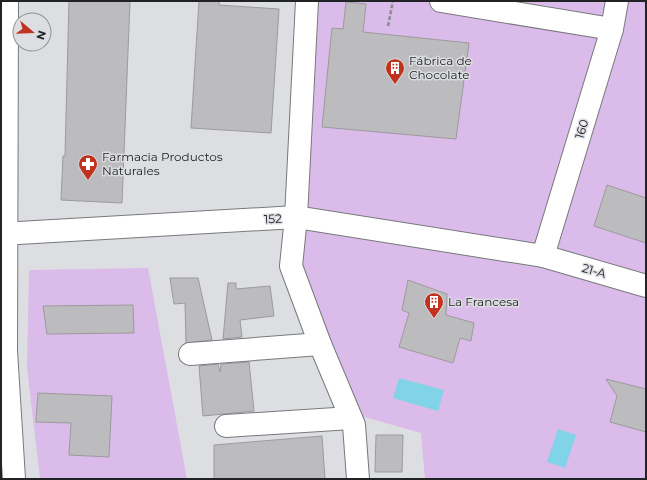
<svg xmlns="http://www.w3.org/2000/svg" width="647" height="480" viewBox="0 0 647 480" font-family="Montserrat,sans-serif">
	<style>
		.grass { fill: #dbbbe9 }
		.water { fill: #81d3e7 }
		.building { fill: #bcbcbf; stroke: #9b9a9e }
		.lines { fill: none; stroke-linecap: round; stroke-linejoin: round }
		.minor-casing { stroke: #77797c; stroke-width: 24 }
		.major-casing { stroke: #77797c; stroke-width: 24 }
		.path { stroke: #8b8c8f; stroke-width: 2.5; stroke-dasharray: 4 2; stroke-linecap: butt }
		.minor { stroke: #fff; stroke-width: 22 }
		.major { stroke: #fff; stroke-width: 22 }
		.labels { text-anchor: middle; stroke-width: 3; stroke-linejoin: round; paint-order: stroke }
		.poi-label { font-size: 12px; fill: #222324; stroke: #dddee2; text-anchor: start }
		.street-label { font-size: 12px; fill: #222324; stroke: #dddee2 }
	</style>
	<rect width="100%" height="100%" fill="#dddee2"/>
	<g class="grass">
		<path d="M319 1H646V479H425L421 433 361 416 291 266Z"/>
		<path d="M148 268 187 479H40L27 367 29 270Z"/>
	</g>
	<g class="water">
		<path d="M399 378 444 390 438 411 393 398Z"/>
		<path d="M558 429 576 435 565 468 547 462Z"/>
	</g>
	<g class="building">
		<path d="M69 1H130L122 203 61 200 63 156H65Z"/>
		<path d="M199 1H219V5L279 9 271 133 191 128Z"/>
		<path d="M346 2 366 4 363 32 469 43 456 139 322 127 332 28 343 29Z"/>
		<path d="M607 185 646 198V243L594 226Z"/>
		<path d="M170 278H198L212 340 186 343 185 303 174 304Z"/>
		<path d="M408 280 447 294 446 315 474 323 471 341 460 338 453 363 399 347 409 313 402 310Z"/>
		<path d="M228 283H236V289L270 286 274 316 240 320 242 337 223 339Z"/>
		<path d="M133 305 134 333 47 334 43 306Z"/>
		<path d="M249 362 254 411 203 416 199 366 218 364 220 372 221 364Z"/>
		<path d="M606 379 646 389V432L610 422 617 396Z"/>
		<path d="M38 393 112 396 109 457 69 455 71 423 36 422Z"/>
		<path d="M376 435H403L402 472H375Z"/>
		<path d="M322 436 325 479H214V445Z"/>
	</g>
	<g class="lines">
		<defs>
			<g id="minor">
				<path d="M307 1 296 217 291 266 320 344 354 425 358 479"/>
				<path d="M441 1 612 29"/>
				<path d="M1 234 296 217 543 256 646 286"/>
				<path d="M543 256 612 29 617 1"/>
				<path d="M190 354 320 344"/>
				<path d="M226 426 351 418"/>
			</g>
			<path id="major" d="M7 1 6 351 14 479"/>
		</defs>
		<use href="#minor" class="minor-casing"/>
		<use href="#major" class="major-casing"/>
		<path class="path" d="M388 26 393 1"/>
		<use href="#minor" class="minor"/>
		<use href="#major" class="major"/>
	</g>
	<defs>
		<symbol id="building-pin" viewBox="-11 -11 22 30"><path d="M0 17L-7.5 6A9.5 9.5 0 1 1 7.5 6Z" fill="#bf331f" stroke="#dddee2"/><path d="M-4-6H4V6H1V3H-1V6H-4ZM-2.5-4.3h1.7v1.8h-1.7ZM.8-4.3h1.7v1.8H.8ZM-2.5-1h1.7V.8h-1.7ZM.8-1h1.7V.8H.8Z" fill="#fff"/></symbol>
		<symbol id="pharmacy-pin" viewBox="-11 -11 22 30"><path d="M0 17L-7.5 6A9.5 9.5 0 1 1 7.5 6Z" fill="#bf331f" stroke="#dddee2"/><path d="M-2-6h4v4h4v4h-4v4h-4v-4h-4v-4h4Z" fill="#fff"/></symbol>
	</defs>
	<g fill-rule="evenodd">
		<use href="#building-pin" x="384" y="57" width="22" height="30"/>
		<use href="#pharmacy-pin" x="77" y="153" width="22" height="30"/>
		<use href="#building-pin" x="423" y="291" width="22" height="30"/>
	</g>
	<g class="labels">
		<g class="poi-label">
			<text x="409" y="65">Fábrica de<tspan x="409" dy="14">Chocolate</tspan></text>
			<text x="102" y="161">Farmacia Productos<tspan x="102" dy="14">Naturales</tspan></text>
			<text x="448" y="306">La Francesa</text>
		</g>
		<g class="street-label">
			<text transform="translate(582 129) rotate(-73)" y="4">160</text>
			<text transform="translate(273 219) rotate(-3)" y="4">152</text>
			<text transform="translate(594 271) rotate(16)" y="4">21-A</text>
		</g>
	</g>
	<rect width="647" height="480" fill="none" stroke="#222324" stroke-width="4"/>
	<g transform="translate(32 32) rotate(109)"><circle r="19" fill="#dddee2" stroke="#929396"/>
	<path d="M0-3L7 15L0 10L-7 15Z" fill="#bf331f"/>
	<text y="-6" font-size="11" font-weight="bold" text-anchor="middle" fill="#222324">N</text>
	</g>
</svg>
